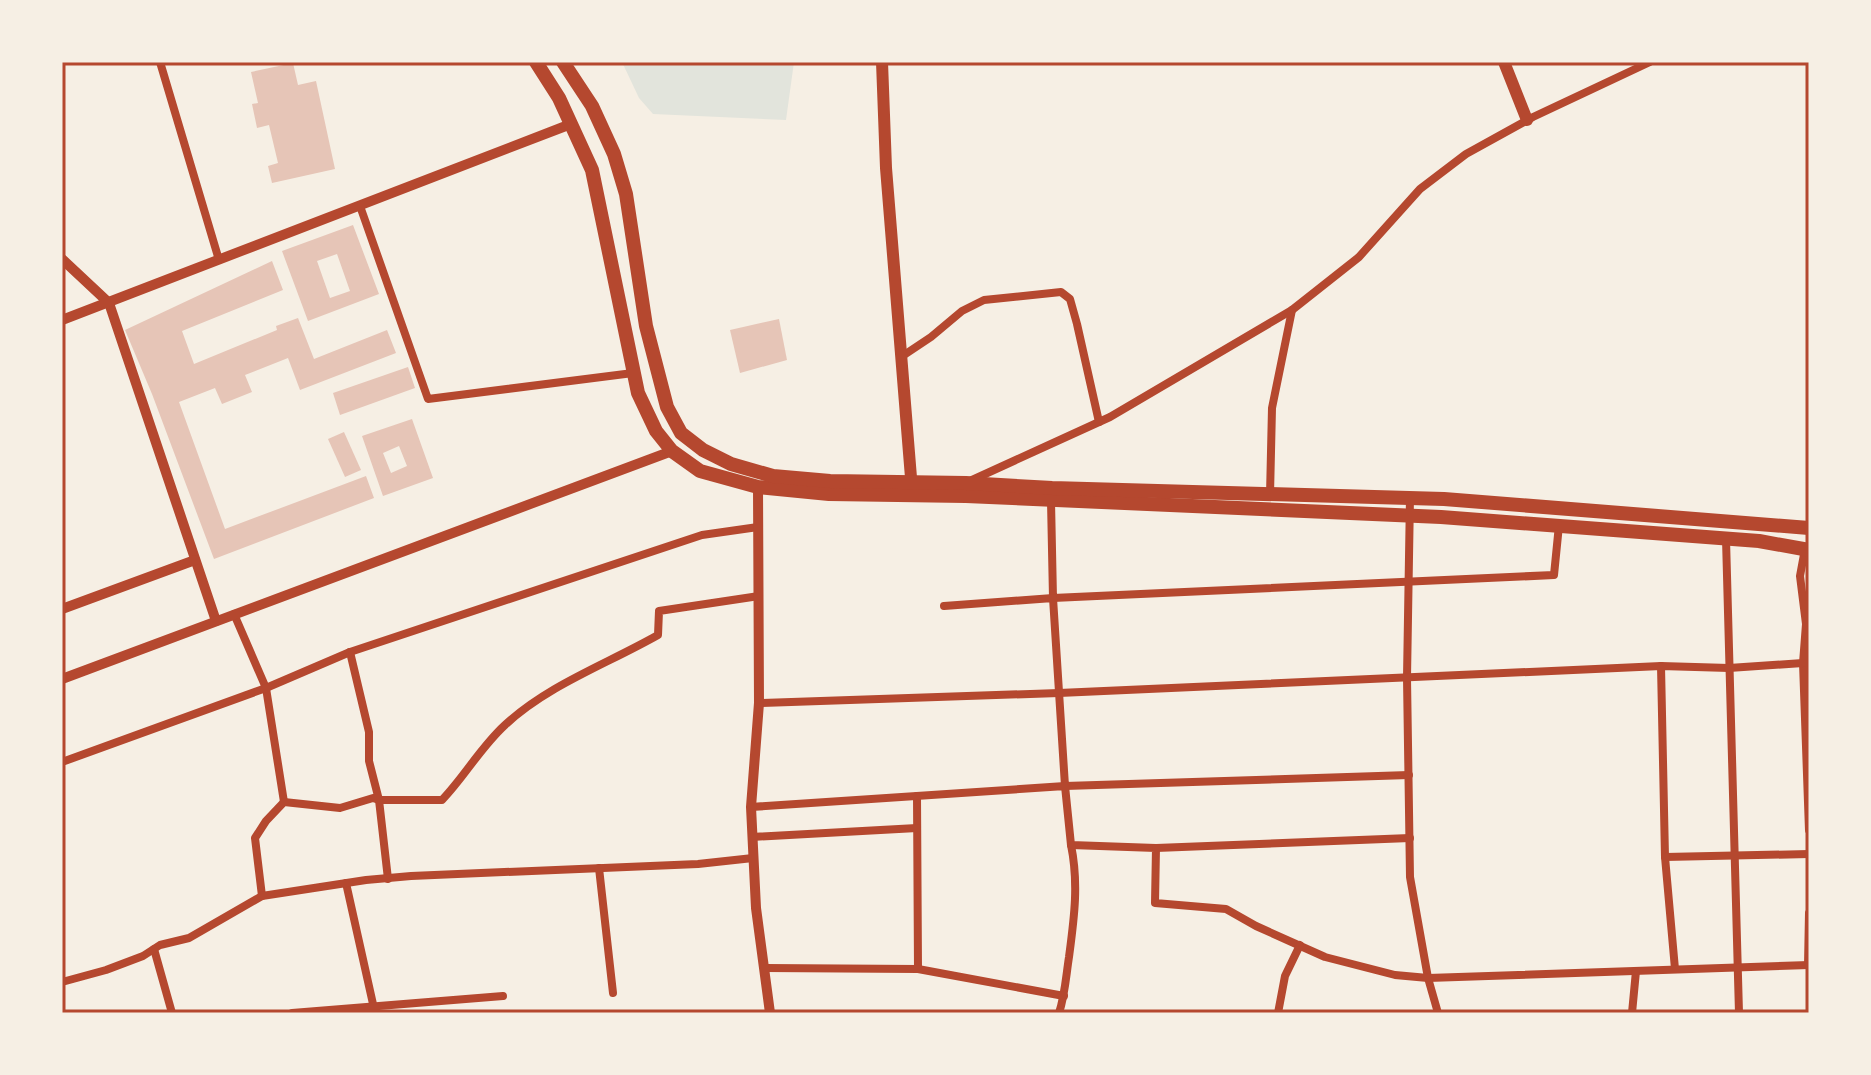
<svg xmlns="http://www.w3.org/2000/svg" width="1871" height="1075" viewBox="0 0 1871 1075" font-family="Spectral,serif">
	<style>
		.green { fill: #e2e4dc }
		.building { fill: #e6c5b7; fill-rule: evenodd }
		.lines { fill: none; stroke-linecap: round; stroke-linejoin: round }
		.minor { stroke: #b5482f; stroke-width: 8 }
		.tertiary { stroke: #b5482f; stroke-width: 10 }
		.secondary { stroke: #b5482f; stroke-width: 12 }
		.trunk { stroke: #b5482f; stroke-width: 14 }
		.neatline { fill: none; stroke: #b5482f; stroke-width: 3 }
	</style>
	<rect width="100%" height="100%" fill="#f6efe4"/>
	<path class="green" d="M622 62H794L786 120 653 114 639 98Z"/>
	<g class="building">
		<path d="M293 63 298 85 316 81 335 169 272 183 268 166 278 163 269 125 257 128 252 104 258 103 251 72Z"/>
		<path d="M353 225 379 294 308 321 282 251ZM337 254 350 291 330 298 317 261Z"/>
		<path d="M272 261 283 290 182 331 194 364 277 330 276 326 298 318 314 359 387 330 396 353 300 390 288 358 245 375 252 392 222 404 215 388 179 402 225 529 366 476 374 498 214 559 152 394 125 330Z"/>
		<path d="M779 319 787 360 740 373 730 330Z"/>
		<path d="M408 367 415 388 340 415 333 393Z"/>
		<path d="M412 419 433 478 383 496 362 436ZM399 446 407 466 391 473 383 453Z"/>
		<path d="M344 432 361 470 345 477 328 439Z"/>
	</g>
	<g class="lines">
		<g class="minor">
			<path d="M160 62 219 260"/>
			<path d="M360 206 428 399 633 373"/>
			<path d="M901 357 931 337 962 311 984 300 1061 292 1070 299 1077 324 1099 422"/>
			<path d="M972 480 1110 417 1292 310 1359 257 1420 189 1466 154 1533 117 1650 62"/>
			<path d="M1270 495 1272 408 1292 310"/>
			<path d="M1410 497 1407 678 1410 877 1428 978 1438 1013"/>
			<path d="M1051 501 1053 598 1554 575 1559 525"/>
			<path d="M1726 539 1739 1013"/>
			<path d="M944 606 1053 598 1065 786 1409 775"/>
			<path d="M234 614 266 688 284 802"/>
			<path d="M1803 663 1809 830"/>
			<path d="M1661 666 1665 857 1675 969"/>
			<path d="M759 703 1059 693 1661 666 1729 668 1803 663 1806 624 1800 576 1805 549"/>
			<path d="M62 762 266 688 350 652 702 535 758 527"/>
			<path d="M917 796 918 969"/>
			<path d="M751 807 1065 786 1071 845 1156 848 1155 903 1226 909 1256 926 1325 957 1395 975 1428 978 1809 965"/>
			<path d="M752 837 917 828"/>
			<path d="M1156 848 1410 838"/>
			<path d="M1665 857 1809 854"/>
			<path d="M599 868 613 993"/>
			<path d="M388 879 379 800H442C465 776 480 748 505 725 548 685 607 664 658 635L659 611 759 596"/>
			<path d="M346 883 375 1013"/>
			<path d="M262 896 255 838 266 821 284 802 340 808 373 798 379 800 369 761V732L350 652"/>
			<path d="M154 949 172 1013"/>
			<path d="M1808 965 1809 913"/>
			<path d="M765 968 918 969 1064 996"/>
			<path d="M62 982 106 970 143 956 160 945 189 938 262 896 366 880 411 876 698 864 753 858"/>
			<path d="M292 1013 503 996"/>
			<path d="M1059 1013C1065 995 1066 976 1069 957 1074 919 1079 884 1071 845"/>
			<path d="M1278 1013 1285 976 1300 945"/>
			<path d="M1632 1013 1636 971"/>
		</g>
		<g class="tertiary">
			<path d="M62 259 109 303 216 621"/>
			<path d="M62 320 571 124"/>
			<path d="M758 487 759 703 751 807 756 908 770 1013"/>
			<path d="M62 609 195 560"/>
			<path d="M62 679 672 451"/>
		</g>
		<g class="secondary">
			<path d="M882 62 886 168 912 490"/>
			<path d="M1504 62 1527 120"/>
		</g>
		<g class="trunk">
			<path d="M536 62 559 98 592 170 638 393 656 431 672 451 700 471 758 487 829 494 966 496 1441 517 1759 541 1809 550"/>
			<path d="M563 62 592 106 614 154 626 194 646 326 667 407 681 433 703 450 731 464 773 476 830 481 966 483 1052 488 1444 499 1809 528"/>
		</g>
	</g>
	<rect width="1871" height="1075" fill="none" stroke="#f6efe4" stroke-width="128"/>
	<rect x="64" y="64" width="1743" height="947" class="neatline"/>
</svg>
